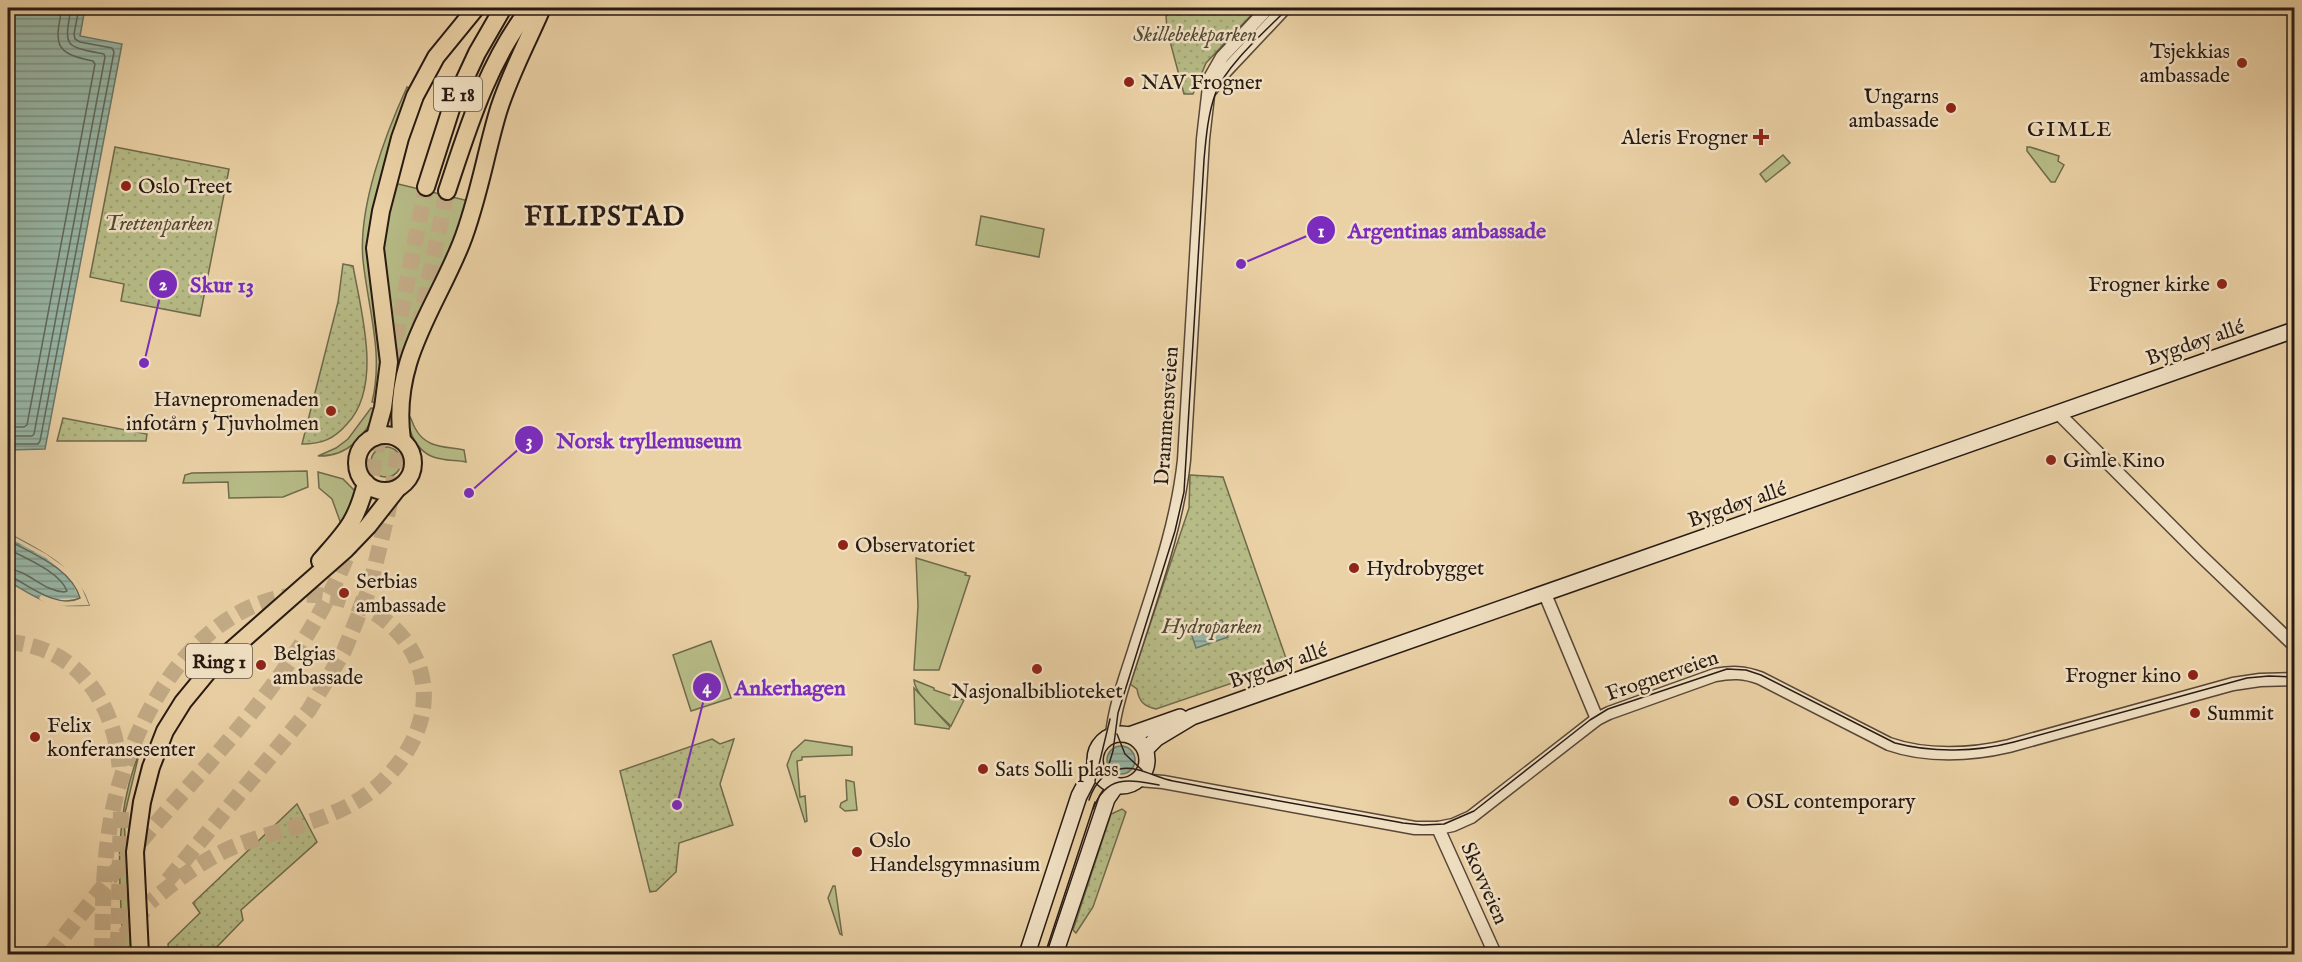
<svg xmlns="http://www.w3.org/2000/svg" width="2302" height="962" viewBox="0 0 2302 962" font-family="'IM FELL English',serif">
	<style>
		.grass { fill: #b7bc87; stroke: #6f6a4c; stroke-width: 1.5 }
		.park { fill: url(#park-dots); stroke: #6f6a4c; stroke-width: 1.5 }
		.water { fill: url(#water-rules); stroke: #6b786c; stroke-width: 1.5 }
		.pier { fill: #ebd2a6 }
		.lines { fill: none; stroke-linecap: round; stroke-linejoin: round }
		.shore { stroke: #60685d; stroke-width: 1.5 }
		.trunk-tunnel { stroke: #c4ad88; stroke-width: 16; stroke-dasharray: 16 8; stroke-linecap: butt }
		.tertiary-casing { stroke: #584737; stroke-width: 15 }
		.secondary-casing { stroke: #271912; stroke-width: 18 }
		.trunk-casing { stroke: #271912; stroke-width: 20 }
		.tertiary { stroke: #f2e2c5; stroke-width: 12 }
		.secondary { stroke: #f2e2c5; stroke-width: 15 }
		.trunk { stroke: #ebd2a6; stroke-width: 16 }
		.tram { stroke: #271912; stroke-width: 1.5 }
		.poi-dot { fill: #8f2418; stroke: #f2e2c5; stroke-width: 2 }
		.labels { text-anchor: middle; stroke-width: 5; stroke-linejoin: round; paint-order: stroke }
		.shield { fill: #f2e2c5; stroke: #645548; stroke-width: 1.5 }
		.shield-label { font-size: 20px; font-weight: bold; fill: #271912 }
		.park-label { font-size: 21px; font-style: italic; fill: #524a35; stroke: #f2e2c5 }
		.poi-label { font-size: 21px; fill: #271912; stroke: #f2e2c5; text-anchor: start }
		.street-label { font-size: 21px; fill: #271912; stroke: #f2e2c5 }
		.neighbourhood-label { font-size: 22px; letter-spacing: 1.5px; fill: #271912; stroke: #f2e2c5 }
		.district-label { font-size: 27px; font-weight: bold; letter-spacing: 1.5px; fill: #271912; stroke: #f2e2c5 }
		.leader { fill: none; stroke: #7b2cbf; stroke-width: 2 }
		.callout-dot { fill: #7b2cbf; stroke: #f2e2c5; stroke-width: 2 }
		.mark-label { font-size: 18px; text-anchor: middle; font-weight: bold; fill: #fff }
		.callout-label { font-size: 22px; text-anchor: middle; font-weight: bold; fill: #7b2cbf; stroke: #f2e2c5; stroke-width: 5; stroke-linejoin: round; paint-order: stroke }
	</style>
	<defs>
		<pattern id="park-dots" width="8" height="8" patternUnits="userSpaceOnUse" patternTransform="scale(1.5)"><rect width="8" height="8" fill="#b7bc87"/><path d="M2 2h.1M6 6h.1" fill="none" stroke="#9da174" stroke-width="1.8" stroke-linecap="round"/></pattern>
		<pattern id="water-rules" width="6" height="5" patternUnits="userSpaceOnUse" patternTransform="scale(1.5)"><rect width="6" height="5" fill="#98b8a8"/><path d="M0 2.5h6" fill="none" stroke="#7c9587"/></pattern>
	</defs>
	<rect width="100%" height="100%" fill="#ebd2a6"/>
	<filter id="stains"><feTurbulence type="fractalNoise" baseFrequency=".00333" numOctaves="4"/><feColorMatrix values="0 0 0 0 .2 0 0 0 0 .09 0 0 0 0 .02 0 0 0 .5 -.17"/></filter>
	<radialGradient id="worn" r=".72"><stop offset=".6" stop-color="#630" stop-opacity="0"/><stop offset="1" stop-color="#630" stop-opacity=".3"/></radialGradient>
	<g class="grass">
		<path d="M407 87 412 89 377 203 382 347 378 403 372 402C384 353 368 309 363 260 358 207 385 135 407 87Z"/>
		<path d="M2030 147 2059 156 2058 161 2064 165 2055 182H2051L2027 151V147Z"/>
		<path d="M1783 155 1790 163 1766 182 1760 174Z"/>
		<path d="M394 183 469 201 398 406 389 405 381 247Z"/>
		<path d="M981 216 1044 229 1039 257 976 245Z"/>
		<path d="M371 408 376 409C367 435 348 457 318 456L336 448 348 439Z"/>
		<path d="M405 412C412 416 411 421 415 428 426 449 445 446 464 450L466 462C458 460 450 461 442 459 417 456 409 433 405 412Z"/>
		<circle cx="386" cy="462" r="15"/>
		<path d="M307 471 308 487 283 497 229 498 228 482 183 483 185 475 192 473Z"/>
		<path d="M318 472 343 479 355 491V500L341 524 332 499 319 488Z"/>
		<path d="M916 558 966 573 965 575 970 576 939 670H914L918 606Z"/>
		<path d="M711 641 731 698 691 711 673 655Z"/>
		<path d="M914 680 934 688V690L964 700 951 726C941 716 914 694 914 680Z"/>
		<path d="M914 688 950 727 949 729 915 724Z"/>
		<path d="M805 740 852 747V755L802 757V760L797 761 800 797 805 796 807 821 805 822 787 765 792 752Z"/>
		<path d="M140 750 124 817 131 954H124C119 881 112 821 140 750Z"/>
		<path d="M846 780 854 782 857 810 845 811 840 807 841 803 847 800Z"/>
		<path d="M833 886H835L842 935 840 934 828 898Z"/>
	</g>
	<g class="park">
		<path d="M1192 8H1258L1206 63 1193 94H1184L1167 30 1166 15Z"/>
		<path d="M115 147 229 169 200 316 121 301 124 284 90 277Z"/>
		<path d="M343 264 353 266C361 311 383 386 347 424 334 439 322 444 302 444L338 302Z"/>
		<path d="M63 418 147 434 146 441H57Z"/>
		<path d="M1190 475 1223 477 1288 664 1156 709C1144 706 1139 702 1137 689L1130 684 1189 508Z"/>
		<path d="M712 739 720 744 734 739 720 784 733 825 679 843 676 872 656 891 650 892 620 771Z"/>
		<path d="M297 804 317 842 241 910 243 920 210 954H169L168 944 200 913 193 903Z"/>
		<path d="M1122 809 1126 812 1093 907 1076 933 1073 930 1111 814Z"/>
	</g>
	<g class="water">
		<path d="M8 8H85L80 36 122 44 45 449 8 450Z"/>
		<path d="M8 533C42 552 76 566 89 605 48 608 42 601 8 581Z"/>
		<path d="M1222 620 1228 637 1196 648 1190 630Z"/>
		<circle cx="1121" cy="760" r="14"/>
	</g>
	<path class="pier" d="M11 535 46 554 70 571 81 586 89 605 59 606 47 604 39 599 41 595 55 599 79 598 72 583 57 567 46 558 10 538Z"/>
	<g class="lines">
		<g class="shore">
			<path d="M8 427H24L27 425 95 64 93 61C53 53 55 44 62 8"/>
			<path d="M8 436H32L34 434 105 57 104 54C64 46 64 48 71 8"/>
			<path d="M8 444H38L40 441 114 52 112 48 80 42 75 39 74 34 79 8"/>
			<path d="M8 540C33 554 71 568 80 598 58 609 31 587 12 577L8 576"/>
			<path d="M8 549C25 558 60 572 67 591L64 592C43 591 28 570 8 569"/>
		</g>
		<g class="trunk-tunnel">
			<path d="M419 327 447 191"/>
			<path d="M391 363 426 187"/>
			<path d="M368 499 381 424"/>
			<path d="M8 642C80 647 117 706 120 774"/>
			<path d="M168 880 309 710 344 651 370 587 390 503 402 426"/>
			<path d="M118 948 121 808"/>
			<path d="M50 954C85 909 121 863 159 820 236 732 313 652 353 540"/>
			<path d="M102 954C103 902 103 848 116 796 134 728 173 650 237 614 354 547 492 667 386 778 346 820 285 826 233 847 202 860 176 881 150 902"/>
			<path d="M110 954 144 910"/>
		</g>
		<defs>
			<g id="tertiary">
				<path d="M1211 90 1221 76 1285 8"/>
				<path d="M2058 413 2198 553 2294 645"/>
				<path d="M1545 594 1597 719"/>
				<path d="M1112 735C1115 706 1125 679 1134 651 1154 588 1177 526 1184 460L1203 139 1210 78 1222 57 1268 8"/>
				<path d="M1139 780 1163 782 1415 828H1438L1453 825 1471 817 1597 719 1609 713 1715 675C1732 672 1744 672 1760 678L1889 744C1926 757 1971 755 2009 746L2233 684 2260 680 2294 679"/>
				<path d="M1438 828 1495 954"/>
			</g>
			<g id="secondary">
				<circle cx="1121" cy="760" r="26"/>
				<path d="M1129 735 1180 717"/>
				<path d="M1146 749 1157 738 1192 717 2294 330"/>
				<path d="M1027 954 1079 796 1095 765"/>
				<path d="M1055 954 1107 799 1116 786"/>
			</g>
			<g id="trunk">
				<path d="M426 187 451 109 477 53 503 8"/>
				<path d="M447 191C468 128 488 61 530 8"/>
				<circle cx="385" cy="463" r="28"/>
				<path d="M375 437 383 408 389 362 375 248 381 211 400 138 415 96 436 57 476 8"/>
				<path d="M402 440C391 362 434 311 461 244 478 201 485 156 498 112 509 76 527 43 542 8"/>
				<path d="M320 561C346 531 356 523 366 483"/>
				<path d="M140 954 135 852 142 802 151 767 165 731 183 702 211 668 345 550 368 526 397 489"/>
			</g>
		</defs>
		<use href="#tertiary" class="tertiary-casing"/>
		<use href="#secondary" class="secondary-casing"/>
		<use href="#trunk" class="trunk-casing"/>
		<use href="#tertiary" class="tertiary"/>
		<use href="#secondary" class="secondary"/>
		<use href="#trunk" class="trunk"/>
		<g class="tram">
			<path d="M1117 734 1125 754 1142 770"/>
			<path d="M1105 777 1113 751 1118 713 1175 531 1184 492 1204 160C1206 137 1208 113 1216 92 1228 63 1267 30 1288 8"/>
			<path d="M1095 781 1110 719"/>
			<path d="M1089 800C1094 785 1103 772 1120 769 1137 765 1156 778 1173 781 1249 796 1326 809 1403 823L1423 825 1444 824 1474 811 1590 720 1608 709 1727 669 1746 670 1761 675 1895 743C1933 753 1976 752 2014 742L2247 678 2269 676 2294 677"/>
			<path d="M1093 809C1106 775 1128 779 1159 785"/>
			<path d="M826 954H877"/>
			<path d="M1045 954 1095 802"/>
		</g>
	</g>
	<g class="poi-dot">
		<circle cx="2242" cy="63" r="6"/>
		<circle cx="1129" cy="82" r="6"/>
		<circle cx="1951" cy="108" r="6"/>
		<path d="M1758 128h6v6h6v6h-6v6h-6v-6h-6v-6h6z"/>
		<circle cx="126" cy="186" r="6"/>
		<circle cx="2222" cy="284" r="6"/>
		<circle cx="331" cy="411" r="6"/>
		<circle cx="2051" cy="460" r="6"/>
		<circle cx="843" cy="545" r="6"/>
		<circle cx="1354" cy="568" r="6"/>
		<circle cx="344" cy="593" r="6"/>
		<circle cx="261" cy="665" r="6"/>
		<circle cx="1037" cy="669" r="6"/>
		<circle cx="2193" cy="675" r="6"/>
		<circle cx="2195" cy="713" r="6"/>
		<circle cx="35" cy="737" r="6"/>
		<circle cx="983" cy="769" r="6"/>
		<circle cx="1734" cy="801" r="6"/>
		<circle cx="857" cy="852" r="6"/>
	</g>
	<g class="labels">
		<g class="shield">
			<rect x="434" y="77" width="48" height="34" rx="4.5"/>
			<rect x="186" y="644" width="66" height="34" rx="4.5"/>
		</g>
		<g class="shield-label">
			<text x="458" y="101">E 18</text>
			<text x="219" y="668">Ring 1</text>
		</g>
		<g class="park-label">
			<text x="1195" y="41">Skillebekkparken</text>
			<text x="159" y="230">Trettenparken</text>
			<text x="1212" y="633">Hydroparken</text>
		</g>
		<g class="poi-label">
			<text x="2230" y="58" text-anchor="end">Tsjekkias<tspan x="2230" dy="24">ambassade</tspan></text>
			<text x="1141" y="89">NAV Frogner</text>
			<text x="1939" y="103" text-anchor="end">Ungarns<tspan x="1939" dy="24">ambassade</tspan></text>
			<text x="1748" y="144" text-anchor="end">Aleris Frogner</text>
			<text x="138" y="193">Oslo Treet</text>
			<text x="2210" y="291" text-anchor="end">Frogner kirke</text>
			<text x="319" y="406" text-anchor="end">Havnepromenaden<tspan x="319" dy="24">infotårn 5 Tjuvholmen</tspan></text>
			<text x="2063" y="467">Gimle Kino</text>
			<text x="855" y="552">Observatoriet</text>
			<text x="1366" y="575">Hydrobygget</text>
			<text x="356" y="588">Serbias<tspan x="356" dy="24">ambassade</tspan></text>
			<text x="273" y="660">Belgias<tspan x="273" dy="24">ambassade</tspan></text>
			<text x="2181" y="682" text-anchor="end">Frogner kino</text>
			<text x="1037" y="698" text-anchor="middle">Nasjonalbiblioteket</text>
			<text x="2207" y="720">Summit</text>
			<text x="47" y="732">Felix<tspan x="47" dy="24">konferansesenter</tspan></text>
			<text x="995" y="776">Sats Solli plass</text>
			<text x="1746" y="808">OSL contemporary</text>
			<text x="869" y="847">Oslo<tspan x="869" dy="24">Handelsgymnasium</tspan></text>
		</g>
		<g class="street-label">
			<text transform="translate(2195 342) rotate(-19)" y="7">Bygdøy allé</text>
			<text transform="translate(1166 416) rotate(-86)" y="7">Drammensveien</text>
			<text transform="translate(1737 504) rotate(-19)" y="7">Bygdøy allé</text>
			<text transform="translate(1278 665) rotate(-19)" y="7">Bygdøy allé</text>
			<text transform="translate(1662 675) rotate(-19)" y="7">Frognerveien</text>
			<text transform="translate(1485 883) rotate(66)" y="7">Skovveien</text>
		</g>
		<g class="neighbourhood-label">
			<text x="2070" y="136">GIMLE</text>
		</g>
		<g class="district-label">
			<text x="605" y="225">FILIPSTAD</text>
		</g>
	</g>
	<path class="leader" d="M1241 264L1321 230M144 363L163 284M469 493L529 440M677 805L707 687"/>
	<g class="callout-dot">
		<circle cx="1241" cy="264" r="6"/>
		<circle cx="144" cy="363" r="6"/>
		<circle cx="469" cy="493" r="6"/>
		<circle cx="677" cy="805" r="6"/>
		<circle cx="1321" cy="230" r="15"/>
		<circle cx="163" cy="284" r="15"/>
		<circle cx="529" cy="440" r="15"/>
		<circle cx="707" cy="687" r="15"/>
	</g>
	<g class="mark-label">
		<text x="1321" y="237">1</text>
		<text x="163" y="290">2</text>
		<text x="529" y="447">3</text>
		<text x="707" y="693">4</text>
	</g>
	<g class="callout-label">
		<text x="1447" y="238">Argentinas ambassade</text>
		<text x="222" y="292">Skur 13</text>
		<text x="649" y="448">Norsk tryllemuseum</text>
		<text x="790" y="695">Ankerhagen</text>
	</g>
	<rect width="2302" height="962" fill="none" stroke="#ebd2a6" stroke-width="30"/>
	<rect x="9" y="9" width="2284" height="944" fill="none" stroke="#271912" stroke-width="3"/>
	<rect x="15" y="15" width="2272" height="932" fill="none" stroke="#271912" stroke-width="1.5"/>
	<rect width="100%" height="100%" filter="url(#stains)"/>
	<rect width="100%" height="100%" fill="url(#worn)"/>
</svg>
